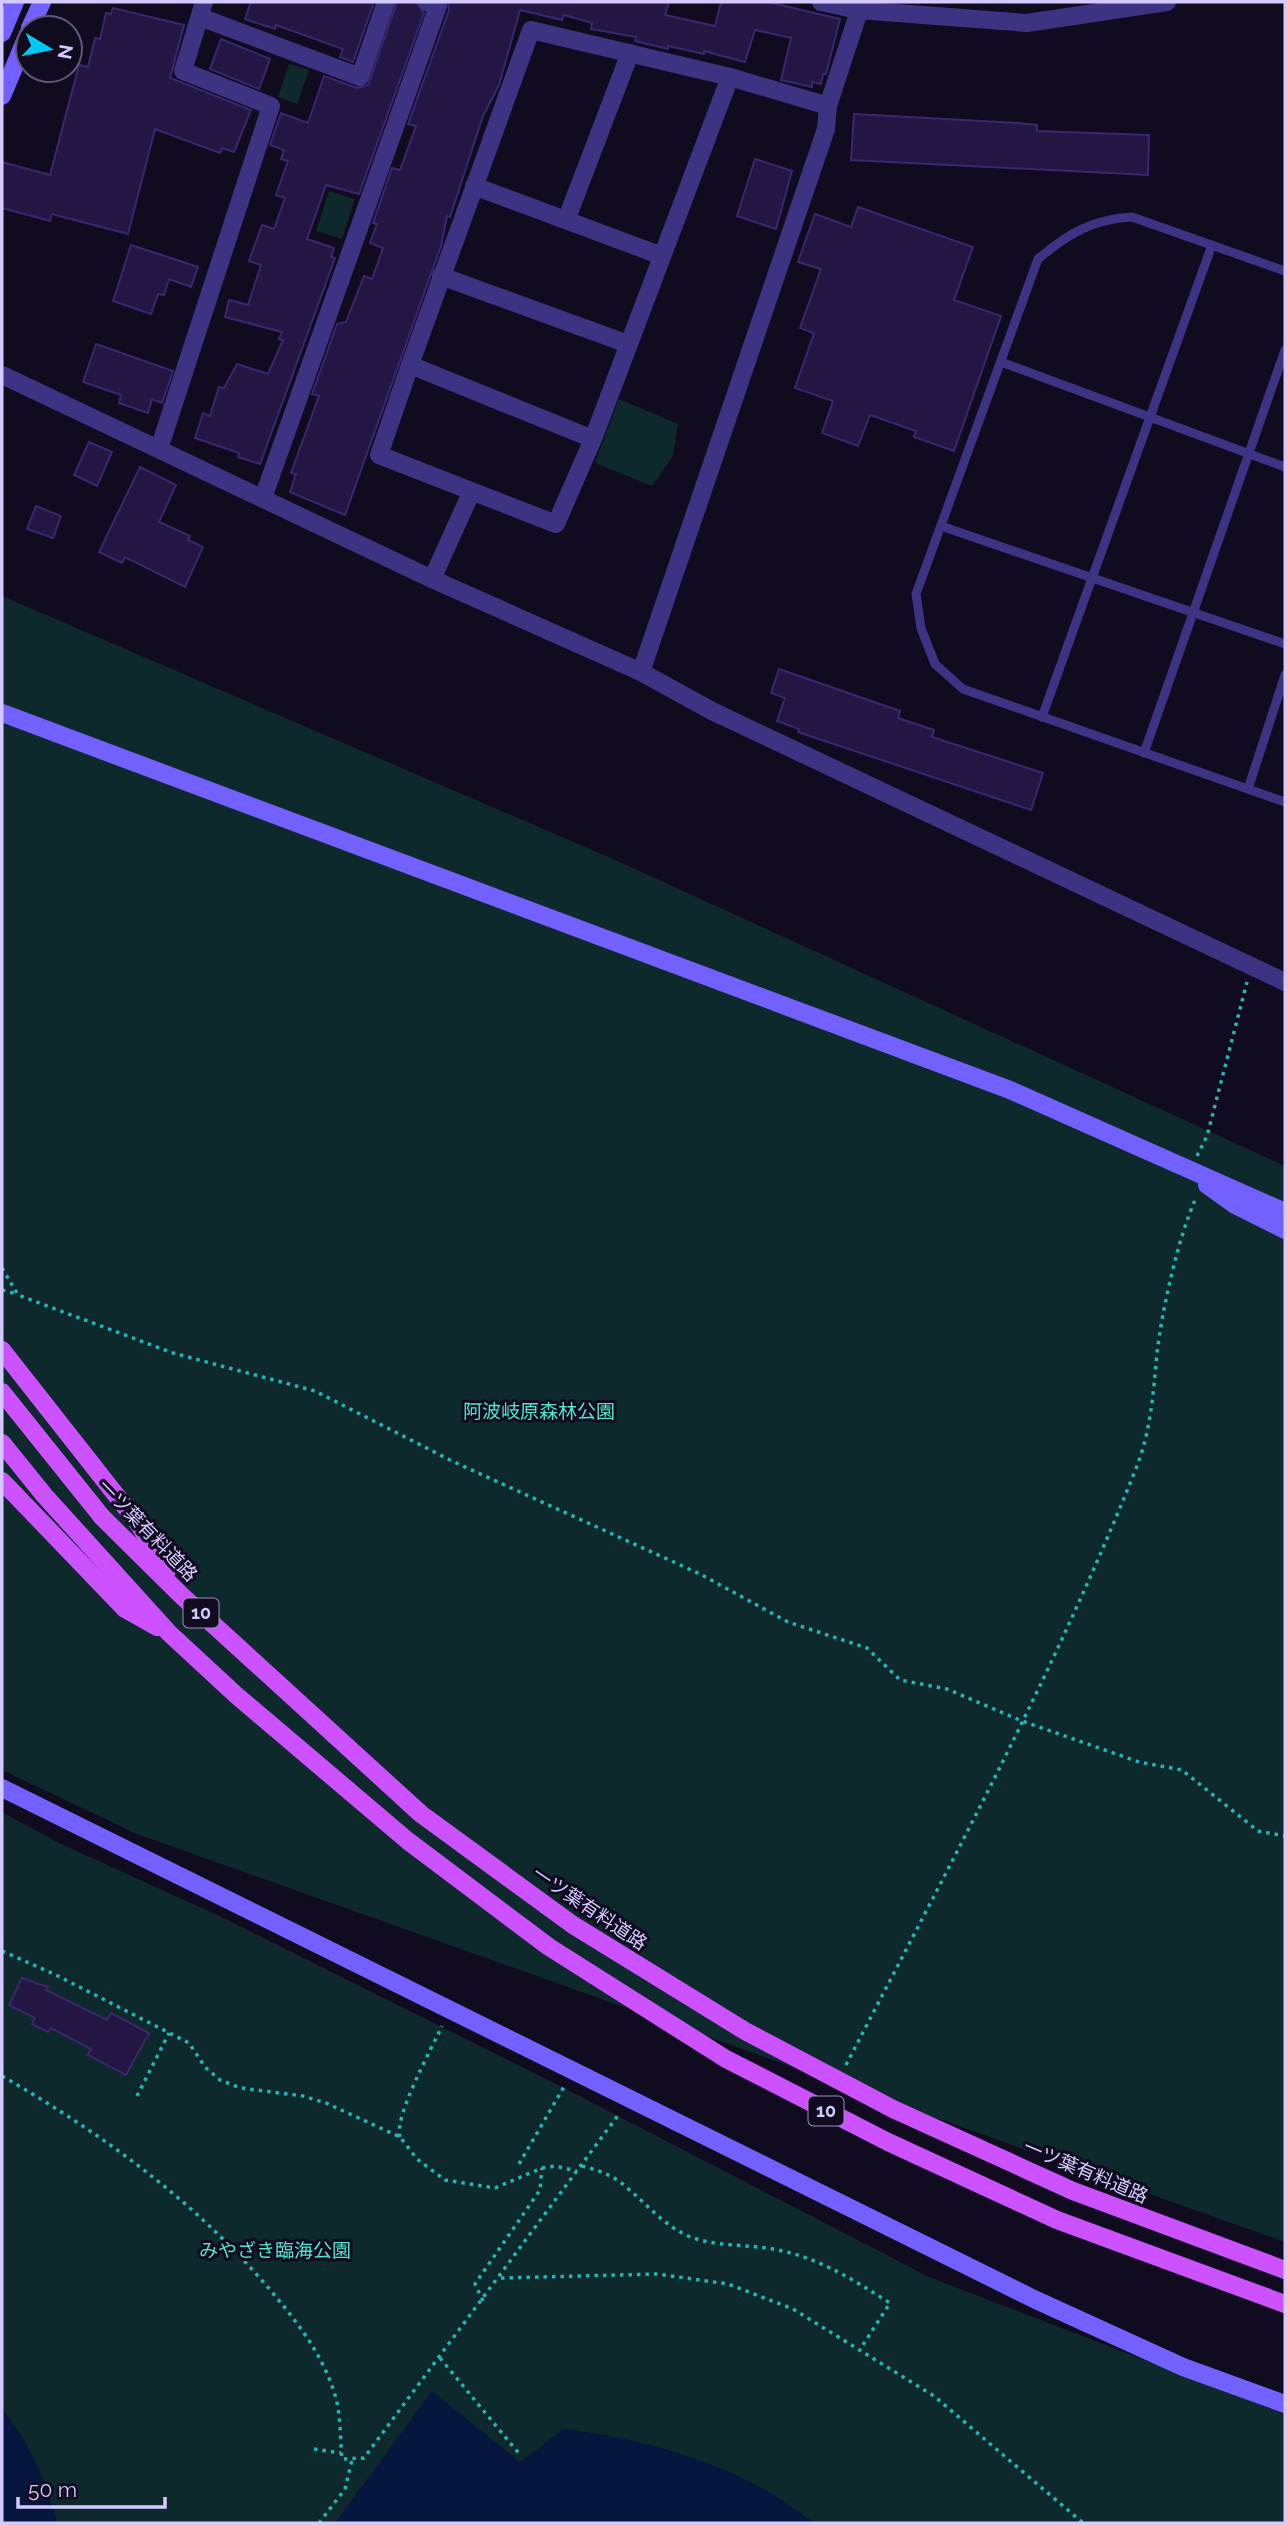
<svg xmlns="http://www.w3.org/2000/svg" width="1287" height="2525" viewBox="0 0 1287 2525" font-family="Raleway,'Noto Sans JP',sans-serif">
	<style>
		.green { fill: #0e292b }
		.water { fill: #06163f }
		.building { fill: #231642; stroke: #3b2670; stroke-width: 2 }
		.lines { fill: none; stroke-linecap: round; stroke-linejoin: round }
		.path { stroke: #25b5b8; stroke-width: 3.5; stroke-dasharray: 3.5 5; stroke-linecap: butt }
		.lane { stroke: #3c3383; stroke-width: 9 }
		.street { stroke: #3c3383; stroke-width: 18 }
		.secondary { stroke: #7261ff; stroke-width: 18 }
		.primary { stroke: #cc51ff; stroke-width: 18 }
		.labels { text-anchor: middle; stroke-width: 6; stroke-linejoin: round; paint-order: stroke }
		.shield { fill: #110b20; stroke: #9a91bc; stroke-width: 2 }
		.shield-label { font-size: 18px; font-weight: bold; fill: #d5caff }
		.park-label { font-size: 19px; fill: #4fe6cd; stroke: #110b20 }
		.street-label { font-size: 19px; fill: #d5caff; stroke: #110b20 }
	</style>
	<rect width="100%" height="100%" fill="#110b20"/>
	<g class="green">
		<path d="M289 64 309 70 297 104 278 97Z"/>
		<path d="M329 191 355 199 342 239 316 231Z"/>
		<path d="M619 399 678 424 673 456 652 486 595 463Z"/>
		<path d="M2 596 613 859 1285 1166V2242L137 1834 2 1770Z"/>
		<path d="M2 1812 59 1843 217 1915 556 2084 929 2277 1285 2414V2523H57C46 2480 29 2444 2 2408Z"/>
	</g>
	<g class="water">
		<path d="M432 2391 520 2462 564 2429C630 2437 697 2454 756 2485 777 2495 796 2511 815 2523H335Z"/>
		<path d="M2 2408C29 2444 46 2480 57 2523H2Z"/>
	</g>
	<g class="building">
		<path d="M251 2H374L353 62 340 57 343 49 276 25 275 29 245 19Z"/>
		<path d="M397 2H416L424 13 359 194 326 185 307 239 334 248 331 257 335 258 260 464 238 457 239 453 195 438 203 413 210 416 219 387 224 388 237 364 268 374 283 340 279 339 282 332 225 317 229 300 248 305 261 265 249 261 262 225 274 229 285 198 276 195 288 161 281 159 284 150 270 145 281 113 308 123 324 76 357 88 368 85Z"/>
		<path d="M448 2H669L665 15 715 26 721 2H768L840 19 826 74H823L821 84 812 82V87L781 80 791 38 755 30 745 62 704 51V54L668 46V49L635 41 636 37 591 29 592 23 564 15 562 20 520 10 499 85 483 116 450 217 447 216 441 246 345 515 290 492 296 474 291 473 319 396 312 394 337 324 346 322 364 276 372 279 383 248 370 243 377 224 373 223 392 168 400 170 416 126 408 124 449 10Z"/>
		<path d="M113 8 184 25 170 78 251 110 234 152 222 148 220 153 155 129 128 234 52 214 50 221 2 208V162L50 175 79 65 88 67 95 38 100 39 106 13 111 14Z"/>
		<path d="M221 39 270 59 259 89 210 69Z"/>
		<path d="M854 114 1018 123 1037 125V131L1149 135 1148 175 851 160Z"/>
		<path d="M755 159 792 171 776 229 737 216Z"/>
		<path d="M858 207 973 247 954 300 1001 316 954 451 914 437 916 431 870 415 858 446 822 433 833 401 795 388 814 333 800 328 821 269 798 262 815 214 851 227Z"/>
		<path d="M131 245 198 267 191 287 169 279 164 295 158 294 151 314 113 301Z"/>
		<path d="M96 344 173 371 162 403 152 399 148 413 119 403 121 395 83 382Z"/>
		<path d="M89 442 112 452 97 486 74 475Z"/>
		<path d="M140 467 176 485 159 522 190 536 188 540 203 547 185 587 125 557 122 563 99 552Z"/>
		<path d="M36 506 61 516 53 538 27 529Z"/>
		<path d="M779 669 900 711 898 718 934 730 932 737 1043 773 1031 810 798 732 799 729 777 721 785 698 771 693Z"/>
		<path d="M22 1978 48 1987 46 1990 107 2020 111 2013 149 2033 126 2075 88 2055 91 2049 51 2028 48 2032 32 2024 35 2018 9 2005Z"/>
	</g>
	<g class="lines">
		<g class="path">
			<path d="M1197 1156 1207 1136 1247 982"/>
			<path d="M2 1268 18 1295 173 1353 315 1391 452 1461 700 1574 788 1622 867 1648 900 1680 947 1689 1022 1721 1139 1762 1182 1770 1258 1831 1285 1836"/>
			<path d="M2 1290 17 1294"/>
			<path d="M2 1951 54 1974 189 2043 205 2067 220 2080 241 2088 303 2096 326 2103 400 2137 417 2159 445 2180 495 2188 542 2168 555 2166 577 2171"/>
			<path d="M846 2065C947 1870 1053 1676 1135 1471 1151 1432 1153 1395 1157 1353 1162 1310 1178 1239 1195 1200"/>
			<path d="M2 2076C104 2135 195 2201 271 2291 298 2323 323 2355 335 2395 341 2414 340 2438 342 2459L364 2458 619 2114"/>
			<path d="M137 2096 169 2033"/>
			<path d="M400 2137C394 2116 432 2048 442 2026"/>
			<path d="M519 2164 565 2085"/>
			<path d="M582 2166C597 2170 613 2175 625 2186 647 2204 662 2224 688 2236 715 2247 745 2244 773 2249 818 2257 852 2279 890 2303L861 2348"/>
			<path d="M501 2278 657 2274 728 2284 793 2309 934 2396 1083 2523"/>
			<path d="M483 2301 475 2284 540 2190 542 2168"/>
			<path d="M440 2358 521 2456"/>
			<path d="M314 2449 341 2453"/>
			<path d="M319 2523 345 2489 352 2460"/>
		</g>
		<g class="lane">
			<path d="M1285 271 1132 217C1092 219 1068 234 1038 259L916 594 921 628 935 664 963 689 1285 802"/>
			<path d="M1001 362 1285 467"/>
			<path d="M941 526 1285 644"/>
			<path d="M1042 717 1212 245"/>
			<path d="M1144 753 1285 350"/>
			<path d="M1248 789 1285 675"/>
		</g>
		<g class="street">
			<path d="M821 2 858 10 1027 23 1167 2"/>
			<path d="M200 17 360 77 386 2"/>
			<path d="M730 77 593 439 410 365 531 30 730 77 828 106"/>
			<path d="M474 186 662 256"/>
			<path d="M567 218 630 53"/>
			<path d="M441 276 628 344"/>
			<path d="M410 365 379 455 556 524 593 439"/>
			<path d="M2 375 432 579 641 672 712 711 1285 982"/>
			<path d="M159 449 271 106 183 71 204 2"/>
			<path d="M263 498 438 6 427 2"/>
			<path d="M432 579 471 493"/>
			<path d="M641 672 826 129 828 106 862 2"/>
		</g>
		<g class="secondary">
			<path d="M30 28 42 2"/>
			<path d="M2 33 15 2"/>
			<path d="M2 96 28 34"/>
			<path d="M2 713 1010 1090 1285 1212"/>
			<path d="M1207 1185 1235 1205 1285 1230"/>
			<path d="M2 1788 1036 2300 1183 2367 1285 2404"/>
		</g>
		<g class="primary">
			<path d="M2 1350 138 1523 167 1571"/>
			<path d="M2 1392 102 1517 182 1596 421 1814 573 1925 745 2031 893 2109 1073 2191 1285 2270"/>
			<path d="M2 1443 44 1495 169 1633 236 1695 408 1841 549 1947 726 2059 888 2142 1057 2220 1285 2304"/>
			<path d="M2 1481 125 1609 157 1627"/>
		</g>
	</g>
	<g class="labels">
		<g class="shield">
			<rect x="183.5" y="1598.5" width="35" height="29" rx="5"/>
			<rect x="808.5" y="2096.5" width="35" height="29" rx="5"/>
		</g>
		<g class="shield-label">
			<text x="201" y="1619">10</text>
			<text x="826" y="2117">10</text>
		</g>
		<g class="park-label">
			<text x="539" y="1418">阿波岐原森林公園</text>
			<text x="275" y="2257">みやざき臨海公園</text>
		</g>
		<g class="street-label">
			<text transform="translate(148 1530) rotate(46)" y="7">一ツ葉有料道路</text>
			<text transform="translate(590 1908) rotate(34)" y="7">一ツ葉有料道路</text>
			<text transform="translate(1086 2171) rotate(23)" y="7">一ツ葉有料道路</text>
		</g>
	</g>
	<rect width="1287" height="2525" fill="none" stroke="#d5caff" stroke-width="7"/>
	<g transform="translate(49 49) rotate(100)"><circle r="33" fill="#110b20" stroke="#5f5779" stroke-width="2"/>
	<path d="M0-5L12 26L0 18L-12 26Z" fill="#00c9f5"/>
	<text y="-10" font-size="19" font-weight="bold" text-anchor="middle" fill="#d5caff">N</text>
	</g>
	<path d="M18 2497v10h147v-10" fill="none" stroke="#d5caff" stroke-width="3.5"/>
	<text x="28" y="2497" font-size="21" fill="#d5caff" stroke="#110b20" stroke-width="5" paint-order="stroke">50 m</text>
</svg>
